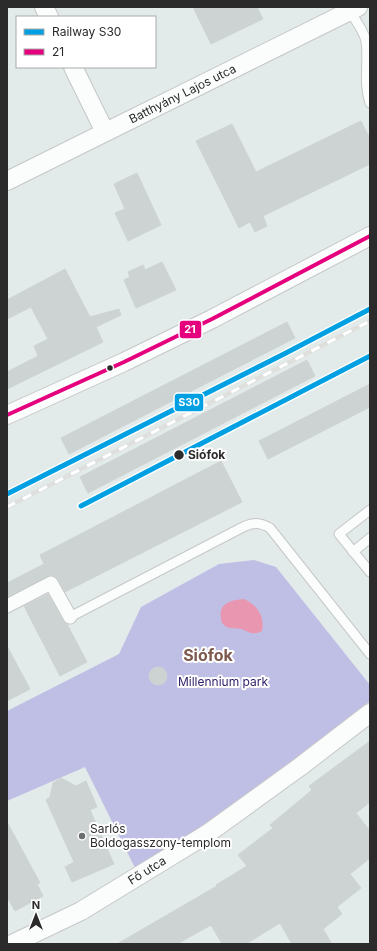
<svg xmlns="http://www.w3.org/2000/svg" width="377" height="951" viewBox="0 0 377 951" font-family="Inter,sans-serif">
	<style>
		.green { fill: #bfbfe6 }
		.water { fill: #e997b0 }
		.building { fill: #cdd2d2; stroke: #ced4d4 }
		.lines { fill: none; stroke-linecap: round; stroke-linejoin: round }
		.service-casing { stroke: #c6c7c7; stroke-width: 11 }
		.pedestrian-casing { stroke: #c6c7c7; stroke-width: 15 }
		.minor-casing { stroke: #c6c7c7; stroke-width: 20 }
		.service { stroke: #fbfcfc; stroke-width: 9 }
		.pedestrian { stroke: #fbfcfc; stroke-width: 13 }
		.minor { stroke: #fbfcfc; stroke-width: 18 }
		.rail-casing { stroke: #dfdfde; stroke-width: 4.5 }
		.rail { stroke: #fff; stroke-width: 3; stroke-dasharray: 9; stroke-linecap: butt }
		.bus-1-casing { stroke: #fff; stroke-width: 7 }
		.bus-1 { stroke: #e5007d; stroke-width: 4 }
		.rail-1-casing { stroke: #fff; stroke-width: 8 }
		.rail-1 { stroke: #00a0e3; stroke-width: 5 }
		.bus-dot { fill: #2b2b2b; stroke: #fff; stroke-width: 1.5 }
		.poi-dot { fill: #6b6e6e; stroke: #fff; stroke-width: 1.5 }
		.labels { text-anchor: middle; stroke-width: 4; stroke-linejoin: round; paint-order: stroke }
		.street-label { font-size: 12px; fill: #2b2b2b; stroke: #fff }
		.stop-label { font-size: 12px; font-weight: bold; fill: #2b2b2b; stroke: #fff; text-anchor: start }
		.park-label { font-size: 12px; fill: #2e1c67; stroke: #fff }
		.poi-label { font-size: 12px; fill: #2b2b2b; stroke: #fff; text-anchor: start }
		.district-label { font-size: 16px; font-weight: bold; fill: #7b594c; stroke: #fff }
		.line-badge { stroke: #fff; stroke-width: 1.5 }
		.badge-label { font-size: 11px; text-anchor: middle; font-weight: bold; fill: #fff }
	</style>
	<rect width="100%" height="100%" fill="#e2eaea"/>
	<path class="green" d="M254 560 276 567 370 685V701L271 778 204 825 135 868 85 767 7 801V711L119 654 141 607 219 564Z"/>
	<path class="water" d="M244 599C257 605 265 616 262 631 253 636 250 632 241 629 236 628 229 629 225 626 222 624 221 621 221 618 218 603 232 600 244 599Z"/>
	<g class="building">
		<path d="M193 7H257L263 19 211 44Z"/>
		<path d="M361 121 370 139V164L263 216 267 226 255 232 250 222 239 228 196 141 232 124 256 172Z"/>
		<path d="M137 173 161 225 128 241 115 213 125 209 114 184Z"/>
		<path d="M162 262 176 290 136 308 124 280 130 277 128 272 143 265 145 270Z"/>
		<path d="M65 269 90 317 119 309 121 315 96 327 103 342 7 389V372L38 356 34 346 48 339 31 307 7 319V300Z"/>
		<path d="M287 322 295 338 69 454 61 438Z"/>
		<path d="M307 360 315 376 88 493 80 477Z"/>
		<path d="M370 384V407L268 459 259 441Z"/>
		<path d="M221 461 242 502 65 592 58 579 55 576 51 575 7 597V583L44 564 40 555Z"/>
		<path d="M48 594 63 621 67 624 87 662 60 676 24 606Z"/>
		<path d="M7 646 30 689 7 701Z"/>
		<circle cx="158" cy="676" r="9"/>
		<path d="M370 741V802L356 813 370 831V858L350 874 361 888 337 907 342 914 323 929 332 944H292L280 923 246 944H222L211 925 177 944H117L217 886 216 885 247 866 238 855 273 828 270 825 312 790 309 786Z"/>
		<path d="M61 778 76 786 86 781 97 807 90 810 114 864 72 882 65 867 74 862 46 800 50 797 53 783Z"/>
		<path d="M7 822 40 883 37 884 43 896 15 911 7 897Z"/>
	</g>
	<g class="lines">
		<defs>
			<g id="service">
				<path d="M350 11C355 20 364 31 366 41 369 62 363 83 370 103"/>
				<path d="M370 510 339 534 370 572"/>
				<path d="M353 552 370 538"/>
				<path d="M70 617 245 526C255 522 261 523 270 528L370 654"/>
			</g>
			<path id="pedestrian" d="M7 606 51 583 70 617"/>
			<g id="minor">
				<path d="M44 7 49 17"/>
				<path d="M73 67 105 132"/>
				<path id="s1" d="M7 181 358 7"/>
				<path d="M7 415 124 362 212 319 370 236"/>
				<path id="s2" d="M12 944 81 911 207 834 301 766 370 713"/>
			</g>
		</defs>
		<use href="#service" class="service-casing"/>
		<use href="#pedestrian" class="pedestrian-casing"/>
		<use href="#minor" class="minor-casing"/>
		<use href="#service" class="service"/>
		<use href="#pedestrian" class="pedestrian"/>
		<use href="#minor" class="minor"/>
		<defs>
			<path id="rail" d="M7 507 370 321"/>
		</defs>
		<use href="#rail" class="rail-casing"/>
		<use href="#rail" class="rail"/>
		<defs>
			<path id="bus-1" d="M7 415 124 362 212 319 370 236"/>
		</defs>
		<use href="#bus-1" class="bus-1-casing"/>
		<use href="#bus-1" class="bus-1"/>
		<defs>
			<g id="rail-1">
				<path d="M7 494 284 354 370 309"/>
				<path d="M81 506 370 356"/>
			</g>
		</defs>
		<use href="#rail-1" class="rail-1-casing"/>
		<use href="#rail-1" class="rail-1"/>
	</g>
	<g class="bus-dot">
		<circle cx="110" cy="368" r="3.5"/>
		<circle cx="179" cy="455" r="5.5"/>
	</g>
	<circle class="poi-dot" cx="82" cy="836" r="4"/>
	<g class="labels">
		<g class="street-label">
			<text dy="4" stroke="none"><textPath href="#s1" startOffset="196">Batthyány Lajos utca</textPath></text>
			<text dy="4" stroke="none"><textPath href="#s2" startOffset="154">Fő utca</textPath></text>
		</g>
		<g class="stop-label">
			<text x="188" y="459">Siófok</text>
		</g>
		<g class="park-label">
			<text x="223" y="686">Millennium park</text>
		</g>
		<g class="poi-label">
			<text x="90" y="833">Sarlós<tspan x="90" dy="14">Boldogasszony-templom</tspan></text>
		</g>
		<g class="district-label">
			<text x="208" y="661">Siófok</text>
		</g>
	</g>
	<g class="line-badge">
		<rect x="179" y="320" width="23" height="19" rx="4" fill="#e5007d"/>
		<rect x="174" y="393" width="30" height="19" rx="4" fill="#00a0e3"/>
	</g>
	<g class="badge-label">
		<text x="190" y="333">21</text>
		<text x="189" y="406">S30</text>
	</g>
	<rect width="377" height="951" fill="none" stroke="#2b2b2b" stroke-width="16"/>
	<rect x="16" y="16" width="140" height="52" fill="#ffffff" stroke="#aaaaaa"/>
	<rect x="24" y="29" width="20" height="6" fill="#00a0e3" stroke="#aaaaaa"/>
	<text x="52" y="36" font-size="12" fill="#2b2b2b">Railway S30</text>
	<rect x="24" y="49" width="20" height="6" fill="#e5007d" stroke="#aaaaaa"/>
	<text x="52" y="56" font-size="12" fill="#2b2b2b">21</text>
	<g transform="translate(36 915)" stroke="#ffffff" stroke-width="3" paint-order="stroke">
	<path d="M0-3L7 15L0 10L-7 15Z" fill="#2b2b2b"/>
	<text y="-6" font-size="11" font-weight="bold" text-anchor="middle" fill="#2b2b2b">N</text>
	</g>
</svg>
